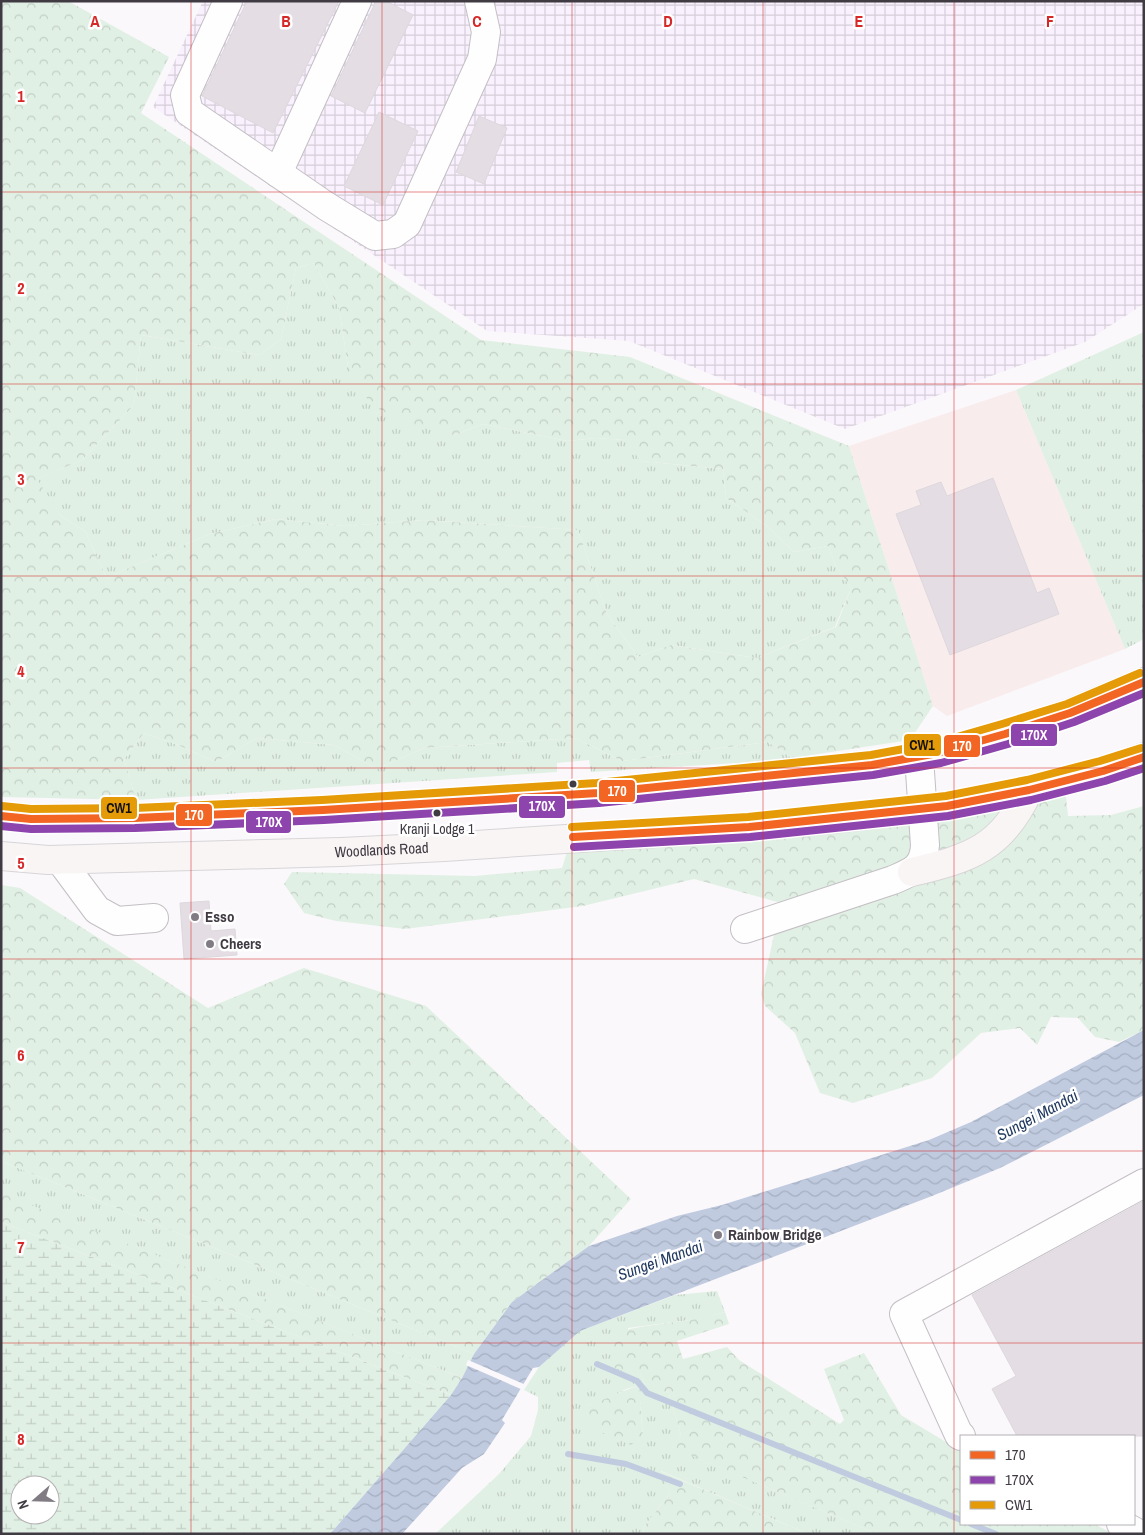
<svg xmlns="http://www.w3.org/2000/svg" width="1145" height="1535" viewBox="0 0 1145 1535" font-family="'Archivo Narrow',sans-serif">
	<style>
		.commercial { fill: #f9ecec }
		.industrial { fill: url(#industrial-grid) }
		.grass { fill: url(#grass-tufts) }
		.forest { fill: url(#forest-crowns); fill-rule: evenodd }
		.wetland { fill: url(#wetland-marsh); fill-rule: evenodd }
		.water { fill: url(#water-waves) }
		.pier { fill: #faf8fb }
		.lines { fill: none; stroke-linecap: round; stroke-linejoin: round }
		.stream { stroke: #c0cbe0; stroke-width: 6 }
		.building { fill: #e4dee4; stroke: #ddd8dd }
		.minor-casing { stroke: #c4bfc5; stroke-width: 30 }
		.major-casing { stroke: #d7d5d8; stroke-width: 30 }
		.minor { stroke: #fefefe; stroke-width: 28 }
		.major { stroke: #faf5f5; stroke-width: 28 }
		.bus-1-casing { stroke: #fff; stroke-width: 11 }
		.bus-2-casing { stroke: #fff; stroke-width: 11 }
		.bus-3-casing { stroke: #fff; stroke-width: 11 }
		.bus-1 { stroke: #f26522; stroke-width: 8 }
		.bus-2 { stroke: #8e44ad; stroke-width: 8 }
		.bus-3 { stroke: #e59b07; stroke-width: 8 }
		.grid { fill: none; stroke: #d62828; stroke-width: 1; stroke-opacity: 0.55 }
		.bus-dot { fill: #403a43; stroke: #fff; stroke-width: 2 }
		.poi-dot { fill: #817c83; stroke: #fff; stroke-width: 2 }
		.labels { text-anchor: middle; stroke-width: 5; stroke-linejoin: round; paint-order: stroke }
		.bus-label { font-size: 14px; fill: #403a43; stroke: #fff }
		.street-label { font-size: 15px; fill: #403a43; stroke: #fff }
		.poi-label { font-size: 15px; font-weight: bold; fill: #403a43; stroke: #fff; text-anchor: start }
		.water-label { font-size: 16px; font-style: italic; fill: #223a60; stroke: #fff }
		.grid-label { font-size: 16px; text-anchor: middle; font-weight: bold; fill: #d62828; stroke: #fff; stroke-width: 5; stroke-linejoin: round; paint-order: stroke }
		.line-badge { stroke: #fff; stroke-width: 2 }
		.badge-label { font-size: 14px; text-anchor: middle; font-weight: bold; fill: #fff }
		.pale-badge-label { font-size: 14px; text-anchor: middle; font-weight: bold; fill: #111 }
	</style>
	<defs>
		<pattern id="industrial-grid" width="8" height="8" patternUnits="userSpaceOnUse" patternTransform="scale(1.25)"><rect width="8" height="8" fill="#f9f1fd"/><path d="M0 4h8M4 0v8" fill="none" stroke="#d6cfda"/></pattern>
		<pattern id="grass-tufts" width="24" height="20" patternUnits="userSpaceOnUse" patternTransform="scale(1.25)"><rect width="24" height="20" fill="#e1f0e4"/><path d="M3 7l-1-3M5 7V3M7 7l1-3M15 17l-1-3M17 17v-4M19 17l1-3" fill="none" stroke="#c2cfc5"/></pattern>
		<pattern id="forest-crowns" width="20" height="18" patternUnits="userSpaceOnUse" patternTransform="scale(1.25)"><rect width="20" height="18" fill="#e1f0e4"/><path d="M2 6a3 3 0 1 1 6 0M12 15a3 3 0 1 1 6 0" fill="none" stroke="#c2cfc5"/></pattern>
		<pattern id="wetland-marsh" width="20" height="14" patternUnits="userSpaceOnUse" patternTransform="scale(1.25)"><rect width="20" height="14" fill="#e1f0e4"/><path d="M1 5h8M5 5V1M11 12h8M15 12V8" fill="none" stroke="#c2cfc5"/></pattern>
		<pattern id="water-waves" width="16" height="10" patternUnits="userSpaceOnUse" patternTransform="scale(1.25)"><rect width="16" height="10" fill="#c0cbe0"/><path d="M0 5q4-4 8 0t8 0" fill="none" stroke="#a6afc1"/></pattern>
	</defs>
	<rect width="100%" height="100%" fill="#faf8fb"/>
	<path class="commercial" d="M1016 390 1125 649 947 716 933 706 849 446Z"/>
	<path class="industrial" d="M203 1H1144V304L1085 342 845 429 629 341 487 331 153 107Z"/>
	<g class="grass">
		<path d="M314 263 339 308 348 367 454 435 483 424 567 441 597 438 625 440 641 461 723 469 726 498 766 525 794 552 828 546 835 564 851 588 835 627 757 658 671 645 638 657 607 614 578 530 423 520 346 526 276 519 210 534 124 570 107 579 85 531 61 516 36 479 82 460 134 405 141 335 259 355 281 339 296 268Z"/>
		<path d="M1144 332V639L1125 649 1016 390Z"/>
		<path d="M144 733 173 743 216 762 257 738 334 745 377 769 424 748 575 738 622 761 768 742 792 758 738 763 591 772 589 760 557 763V772L136 800 124 759Z"/>
		<path d="M1 1161 474 1354 462 1378 7 1196 1 1193Z"/>
		<path d="M717 1291 725 1312 705 1318 628 1328 627 1373H640L645 1384 626 1389 608 1399 587 1406 643 1437 640 1401 668 1391 681 1435 672 1447 877 1534H808L661 1471 670 1493 643 1528 645 1534H435L499 1474 531 1436 538 1410V1397L524 1390 539 1367 580 1331 675 1295Z"/>
	</g>
	<g class="forest">
		<path d="M1 1H68L169 57 141 113 481 340 630 357 849 446 933 706 910 740 792 758 768 742 622 761 575 738 424 748 377 769 334 745 257 738 216 762 173 743 144 733 124 759 136 800 1 797ZM314 263 339 308 348 367 371 405 406 423 454 435 483 424 567 441 597 438 624 440 641 461 723 469 726 498 766 525 794 552 828 546 835 564 851 588 836 627 757 658 671 645 638 657 607 614 578 530 423 520 346 526 276 519 210 534 124 570 107 579 85 531 61 516 37 479 82 460 134 405 141 335 259 355 281 339 296 268Z"/>
		<path d="M1065 787 1068 816 1111 815 1144 806V1030L1119 1042 1095 1037 1078 1018 1051 1017 1037 1045 1020 1028 981 1033 932 1078 853 1103 820 1093 795 1033 765 1006 761 994 781 903 694 879 583 906 405 929 336 921 304 913 284 884 292 872 475 876 562 868 567 852Z"/>
		<path d="M1 885 20 888 208 1008 304 968 426 1006 631 1199 589 1246 512 1302 474 1354 1 1161Z"/>
		<path d="M1 1193 462 1378 451 1395 1 1222Z"/>
		<path d="M725 1312 729 1324 677 1341 683 1359 727 1347 739 1360 840 1424 844 1420 824 1369 864 1353 901 1415 961 1451V1524H1094L1114 1534H877L671 1447 681 1435 668 1391 640 1402 643 1437 631 1445 587 1426 583 1417 587 1406C608 1399 624 1389 645 1384L640 1373H627L611 1366V1334C648 1322 688 1324 725 1312Z"/>
		<path d="M660 1471 808 1534H645L643 1528 670 1493Z"/>
	</g>
	<path class="wetland" d="M1 1222 451 1395 330 1534H1ZM20 1485H50V1515H20Z"/>
	<path class="water" d="M1144 1030V1095L1000 1168 932 1196 580 1331 539 1367 533 1368 502 1420 505 1423 484 1454 462 1468 402 1534H330L451 1395 462 1378 474 1354 512 1302 589 1246 677 1216 722 1205 929 1140 971 1122Z"/>
	<path class="pier" d="M468 1360 526 1385 523 1390 466 1365Z"/>
	<g class="lines">
		<g class="stream">
			<path d="M597 1364 637 1381 647 1393 961 1520"/>
			<path d="M568 1454 626 1464 680 1484"/>
			<path d="M971 1524 996 1534"/>
		</g>
	</g>
	<g class="building">
		<path d="M247 1H339L273 133 202 96Z"/>
		<path d="M376 1H386L413 15 365 113 331 96Z"/>
		<path d="M379 112 418 131 383 205 344 186Z"/>
		<path d="M479 116 507 128 484 184 456 172Z"/>
		<path d="M993 478 1037 593 1049 588 1059 614 950 655 896 514 921 505 916 491 941 482 947 496Z"/>
		<path d="M209 901 211 931 235 929 237 955 184 959 180 903Z"/>
		<path d="M1144 1201V1436H1017L992 1389 1016 1376 972 1295Z"/>
	</g>
	<g class="lines">
		<defs>
			<g id="minor">
				<path d="M228 1 185 95 189 112 326 206 375 236 393 234 407 224 482 59 486 32 479 1"/>
				<path d="M278 173 357 1"/>
				<path d="M60 860 97 910 117 921 154 918"/>
				<path d="M745 929 893 880C912 872 924 868 925 845L919 757"/>
				<path d="M961 1436 959 1435 904 1314 1144 1183"/>
				<path d="M1121 1524 1139 1534"/>
			</g>
			<g id="major">
				<path d="M1 816 31 819 135 818 323 810 598 793 872 765 938 753 1005 734 1070 713 1144 682"/>
				<path id="s1" d="M1 856 48 860 341 852 444 847 749 827 832 819 947 806 1021 792 1103 771 1144 757"/>
				<path d="M912 872C971 858 1002 848 1029 790"/>
			</g>
		</defs>
		<use href="#minor" class="minor-casing"/>
		<use href="#major" class="major-casing"/>
		<use href="#minor" class="minor"/>
		<use href="#major" class="major"/>
		<defs>
			<g id="bus-1">
				<path d="M1 816 31 819 135 818 323 810 598 793 872 765 938 753 1005 734 1070 713 1144 682"/>
				<path d="M573 837 749 827 947 806 1029 790 1103 771 1144 757"/>
			</g>
			<g id="bus-2">
				<path d="M1 826 31 829 135 828 324 820 599 803 873 775 941 763 1008 744 1074 722 1144 693"/>
				<path d="M574 847 750 837 948 816 1031 800 1105 781 1144 768"/>
			</g>
			<g id="bus-3">
				<path d="M2 806 31 809 135 808 322 800 597 783 871 755 936 743 1002 724 1067 704 1140 673"/>
				<path d="M572 827 748 817 946 796 1027 780 1100 761 1141 748"/>
			</g>
		</defs>
		<use href="#bus-1" class="bus-1-casing"/>
		<use href="#bus-2" class="bus-2-casing"/>
		<use href="#bus-3" class="bus-3-casing"/>
		<use href="#bus-1" class="bus-1"/>
		<use href="#bus-2" class="bus-2"/>
		<use href="#bus-3" class="bus-3"/>
	</g>
	<path class="grid" d="M191 1V1534M382 1V1534M572 1V1534M763 1V1534M954 1V1534M1 192H1144M1 384H1144M1 576H1144M1 768H1144M1 959H1144M1 1151H1144M1 1343H1144"/>
	<g class="bus-dot">
		<circle cx="573" cy="784" r="4.5"/>
		<circle cx="437" cy="813" r="4.5"/>
	</g>
	<g class="poi-dot">
		<circle cx="195" cy="917" r="5"/>
		<circle cx="210" cy="944" r="5"/>
		<circle cx="718" cy="1235" r="5"/>
	</g>
	<g class="labels">
		<g class="bus-label">
			<text x="437" y="834">Kranji Lodge 1</text>
		</g>
		<g class="street-label">
			<text dy="5" stroke="none"><textPath href="#s1" startOffset="381">Woodlands Road</textPath></text>
		</g>
		<g class="poi-label">
			<text x="205" y="922">Esso</text>
			<text x="220" y="949">Cheers</text>
			<text x="728" y="1240">Rainbow Bridge</text>
		</g>
		<g class="water-label">
			<text transform="translate(1037 1115) rotate(-28)" y="6">Sungei Mandai</text>
			<text transform="translate(660 1260) rotate(-20)" y="6">Sungei Mandai</text>
		</g>
	</g>
	<g class="grid-label">
		<text x="95" y="27">A</text>
		<text x="286" y="27">B</text>
		<text x="477" y="27">C</text>
		<text x="668" y="27">D</text>
		<text x="859" y="27">E</text>
		<text x="1050" y="27">F</text>
		<text x="21" y="102">1</text>
		<text x="21" y="294">2</text>
		<text x="21" y="485">3</text>
		<text x="21" y="677">4</text>
		<text x="21" y="869">5</text>
		<text x="21" y="1061">6</text>
		<text x="21" y="1253">7</text>
		<text x="21" y="1445">8</text>
	</g>
	<g class="line-badge">
		<rect x="1010" y="723" width="48" height="24" rx="5" fill="#8e44ad"/>
		<rect x="903" y="733" width="39" height="24" rx="5" fill="#e59b07"/>
		<rect x="943" y="734" width="38" height="24" rx="5" fill="#f26522"/>
		<rect x="598" y="779" width="38" height="24" rx="5" fill="#f26522"/>
		<rect x="518" y="795" width="48" height="24" rx="5" fill="#8e44ad"/>
		<rect x="100" y="796" width="38" height="24" rx="5" fill="#e59b07"/>
		<rect x="175" y="803" width="38" height="24" rx="5" fill="#f26522"/>
		<rect x="245" y="810" width="47" height="24" rx="5" fill="#8e44ad"/>
	</g>
	<g class="badge-label">
		<text x="1034" y="740">170X</text>
		<text x="962" y="751">170</text>
		<text x="617" y="796">170</text>
		<text x="542" y="811">170X</text>
		<text x="194" y="820">170</text>
		<text x="269" y="827">170X</text>
	</g>
	<g class="pale-badge-label">
		<text x="922" y="750">CW1</text>
		<text x="119" y="813">CW1</text>
	</g>
	<rect width="1145" height="1535" fill="none" stroke="#403a43" stroke-width="5"/>
	<rect x="960" y="1435" width="175" height="90" fill="#ffffff" stroke="#b3b0b4"/>
	<rect x="970" y="1451" width="25" height="8" fill="#f26522" stroke="#b3b0b4"/>
	<text x="1005" y="1460" font-size="15" fill="#403a43">170</text>
	<rect x="970" y="1476" width="25" height="8" fill="#8e44ad" stroke="#b3b0b4"/>
	<text x="1005" y="1485" font-size="15" fill="#403a43">170X</text>
	<rect x="970" y="1501" width="25" height="8" fill="#e59b07" stroke="#b3b0b4"/>
	<text x="1005" y="1510" font-size="15" fill="#403a43">CW1</text>
	<g transform="translate(35 1500) rotate(250)"><circle r="24" fill="#ffffff" stroke="#b3b0b4"/>
	<path d="M0-4L9 19L0 12L-9 19Z" fill="#817c83"/>
	<text y="-8" font-size="14" font-weight="bold" text-anchor="middle" fill="#403a43">N</text>
	</g>
</svg>
